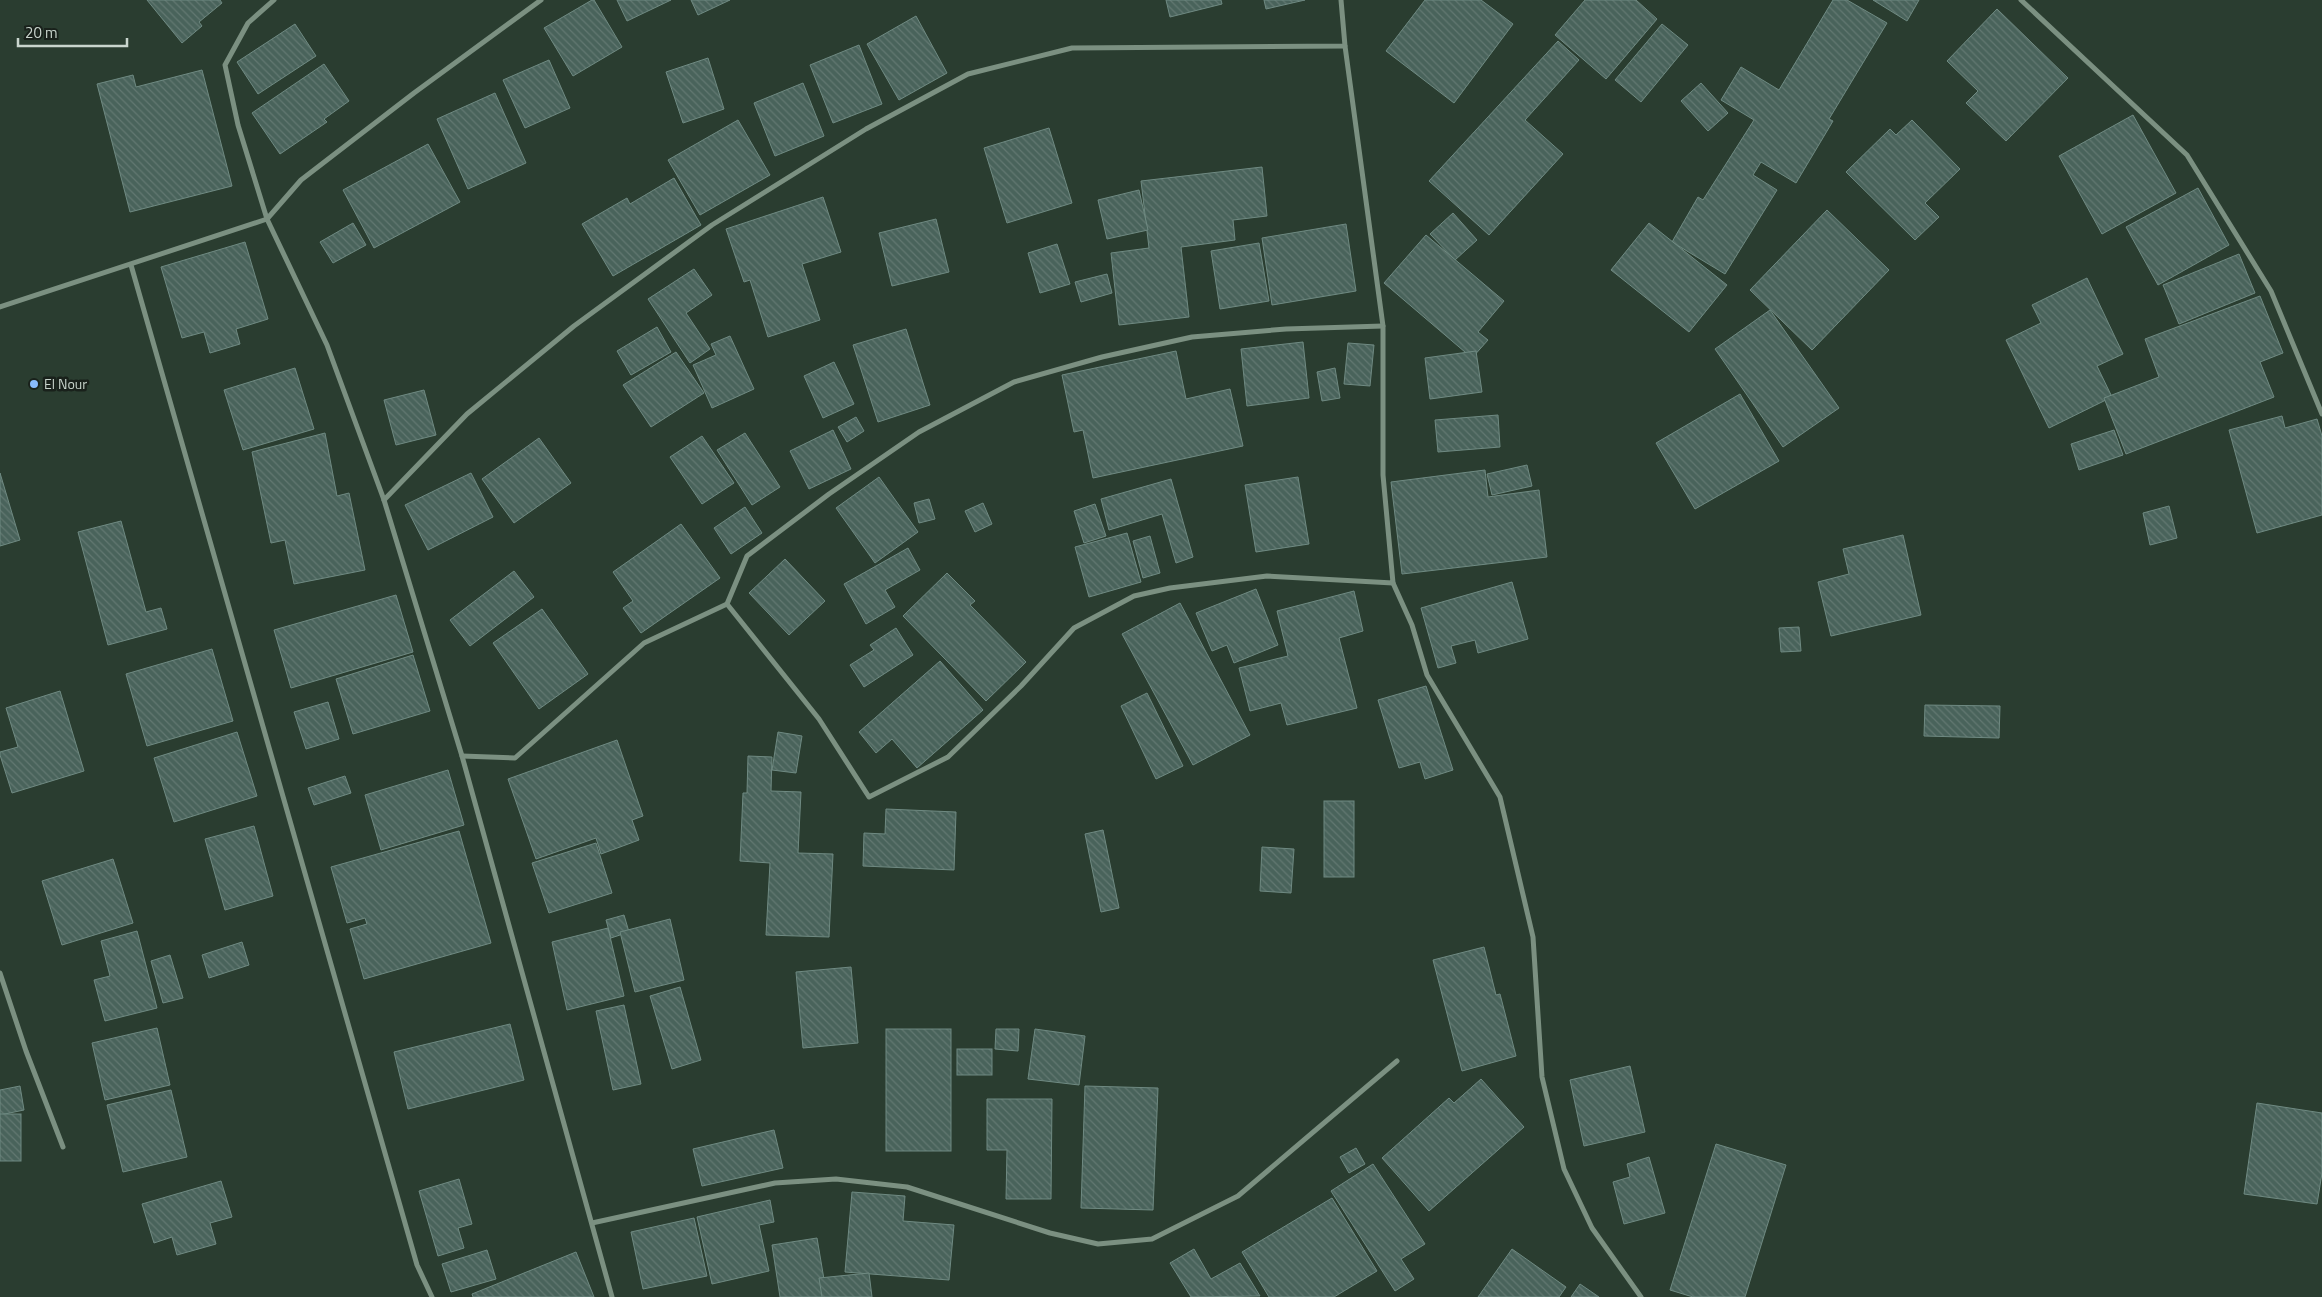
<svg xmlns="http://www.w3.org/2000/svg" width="2322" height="1297" viewBox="0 0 2322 1297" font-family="'Titillium Web',sans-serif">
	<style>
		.building { fill: url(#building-back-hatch); stroke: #6f8a82 }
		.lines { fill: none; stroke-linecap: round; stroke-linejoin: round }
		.minor { stroke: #7b9081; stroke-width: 5 }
		.poi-dot { fill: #88bafc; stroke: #19211b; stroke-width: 2 }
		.labels { text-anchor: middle; stroke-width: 5; stroke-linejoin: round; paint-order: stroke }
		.poi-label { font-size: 14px; fill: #c9d5cd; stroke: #19211b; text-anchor: start }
	</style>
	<defs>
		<pattern id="building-back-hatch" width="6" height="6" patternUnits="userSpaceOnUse" patternTransform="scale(1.25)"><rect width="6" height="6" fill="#49635b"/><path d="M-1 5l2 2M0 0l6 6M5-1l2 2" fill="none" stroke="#627871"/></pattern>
	</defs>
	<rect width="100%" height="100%" fill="#2a3d30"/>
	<g class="building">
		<path d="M147 0H220L222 3 199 22 202 26 182 43Z"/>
		<path d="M592 0H594L622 47 573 76 544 28Z"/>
		<path d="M617 0H671L627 21Z"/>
		<path d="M691 0H730L698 15Z"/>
		<path d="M1166 0H1221L1222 4 1170 17Z"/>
		<path d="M1264 0H1305L1266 9Z"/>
		<path d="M1425 0H1481L1513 24 1454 103 1386 51Z"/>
		<path d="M1585 0H1636L1657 19 1606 79 1555 35Z"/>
		<path d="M1833 0H1847L1887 23 1829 119 1833 121 1796 183 1761 162 1753 175 1777 190 1725 274 1672 242 1698 197 1703 200 1754 120 1721 100 1741 67 1779 90Z"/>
		<path d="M1873 0H1919L1907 21Z"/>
		<path d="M1997 9 2068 78 2006 141 1966 103 1978 91 1947 61Z"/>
		<path d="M916 16 947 73 899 100 867 44Z"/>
		<path d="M295 24 316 56 258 94 237 62Z"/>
		<path d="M1662 24 1688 45 1641 102 1615 80Z"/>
		<path d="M1558 41 1579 60 1525 120 1563 154 1489 235 1429 181Z"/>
		<path d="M859 45 882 104 833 123 810 65Z"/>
		<path d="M708 58 724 109 683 123 666 72Z"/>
		<path d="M549 60 570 108 525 128 503 80Z"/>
		<path d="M324 64 349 101 324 119 327 122 280 154 252 113Z"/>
		<path d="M202 70 232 186 130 212 97 84 133 75 136 87Z"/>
		<path d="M803 83 824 136 775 156 754 103Z"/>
		<path d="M1701 83 1728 113 1708 131 1681 101Z"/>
		<path d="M495 93 526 163 468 189 437 119Z"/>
		<path d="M2133 115 2176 193 2102 234 2059 156Z"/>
		<path d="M738 120 770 175 700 215 668 160Z"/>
		<path d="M1912 120 1960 169 1925 203 1939 217 1915 240 1846 172 1890 129 1896 135Z"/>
		<path d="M1049 128 1072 203 1007 223 984 148Z"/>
		<path d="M428 144 460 202 374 248 343 190Z"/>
		<path d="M1262 167 1267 216 1233 220 1235 240 1181 247 1189 317 1119 325 1111 253 1149 248 1141 181Z"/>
		<path d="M674 178 701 225 613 276 582 224 627 198 630 204Z"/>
		<path d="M2198 188 2229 245 2158 285 2126 227Z"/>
		<path d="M1139 190 1148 230 1107 239 1098 200Z"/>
		<path d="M823 197 841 252 802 264 820 320 768 337 750 280 744 282 726 229Z"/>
		<path d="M1827 210 1889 270 1812 350 1750 290Z"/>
		<path d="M1453 213 1477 240 1455 260 1430 234Z"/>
		<path d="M936 219 949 272 892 286 879 233Z"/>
		<path d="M353 223 366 245 333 263 320 242Z"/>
		<path d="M1649 223 1727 285 1689 332 1611 270Z"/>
		<path d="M1346 224 1356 291 1272 305 1262 238Z"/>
		<path d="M1426 235 1504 301 1478 332 1488 340 1472 358 1384 283Z"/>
		<path d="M245 242 268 319 236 329 240 344 210 353 204 332 182 338 161 267Z"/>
		<path d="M1259 243 1269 301 1220 309 1211 251Z"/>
		<path d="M1057 244 1070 284 1040 293 1028 253Z"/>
		<path d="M2239 254 2255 293 2179 324 2163 285Z"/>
		<path d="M694 269 712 295 686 313 710 349 690 363 648 299Z"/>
		<path d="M1107 274 1112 293 1081 302 1075 282Z"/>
		<path d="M2087 278 2123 354 2097 366 2112 397 2049 428 2006 340 2041 323 2032 305Z"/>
		<path d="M2260 296 2283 353 2260 362 2274 397 2126 454 2104 398 2159 377 2145 339Z"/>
		<path d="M1770 310 1839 408 1783 447 1715 349Z"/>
		<path d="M657 327 671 352 631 375 617 351Z"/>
		<path d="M906 329 930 405 878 422 853 345Z"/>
		<path d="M730 336 754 389 712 408 693 365 716 355 711 344Z"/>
		<path d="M1303 342 1309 398 1247 406 1241 349Z"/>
		<path d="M1348 343 1374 345 1370 386 1344 384Z"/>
		<path d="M1176 351 1186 399 1230 389 1243 446 1093 478 1083 430 1074 432 1062 375Z"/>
		<path d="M1476 351 1482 392 1430 399 1425 358Z"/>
		<path d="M676 352 704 393 651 427 623 385Z"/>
		<path d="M834 362 854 404 823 418 804 376Z"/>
		<path d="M295 368 314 429 243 450 224 390Z"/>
		<path d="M1335 368 1340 398 1322 401 1317 372Z"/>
		<path d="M424 390 436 435 396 445 384 400Z"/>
		<path d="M1740 394 1779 461 1695 509 1656 443Z"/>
		<path d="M1498 415 1500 447 1438 452 1435 420Z"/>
		<path d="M2282 416 2285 428 2317 419 2322 436V515L2257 533 2229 430Z"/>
		<path d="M856 417 864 431 847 442 838 427Z"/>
		<path d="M833 430 851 469 809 489 790 451Z"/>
		<path d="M2114 430 2123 455 2079 470 2071 444Z"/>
		<path d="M325 433 337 496 349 493 365 570 294 584 285 540 271 543 252 452Z"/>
		<path d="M745 433 780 487 752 505 717 450Z"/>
		<path d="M702 436 734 483 702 504 670 457Z"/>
		<path d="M539 438 571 483 514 523 482 479Z"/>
		<path d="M1527 465 1532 486 1492 495 1487 474Z"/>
		<path d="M1485 470 1488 497 1539 490 1547 557 1402 574 1391 482Z"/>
		<path d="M0 473 20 540 0 546Z"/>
		<path d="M471 473 493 517 428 550 405 505Z"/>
		<path d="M879 477 918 532 875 563 836 508Z"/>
		<path d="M1298 477 1309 544 1256 552 1245 485Z"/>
		<path d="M1171 479 1193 557 1176 563 1162 514 1109 530 1101 499Z"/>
		<path d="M929 499 935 519 919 523 914 503Z"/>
		<path d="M983 503 992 524 975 532 965 511Z"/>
		<path d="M1095 504 1106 536 1084 543 1074 511Z"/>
		<path d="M2169 506 2177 538 2150 545 2143 513Z"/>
		<path d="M745 507 762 533 731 554 714 528Z"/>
		<path d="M121 521 146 612 161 608 167 629 108 645 78 532Z"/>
		<path d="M681 524 720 578 641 633 623 608 633 601 613 572Z"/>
		<path d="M1127 533 1141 582 1089 597 1075 547Z"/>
		<path d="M1903 535 1921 615 1831 636 1818 582 1849 574 1843 549Z"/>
		<path d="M1150 536 1160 573 1143 578 1133 541Z"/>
		<path d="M908 548 920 570 885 590 895 607 866 624 844 584Z"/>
		<path d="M785 559 825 601 789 635 749 593Z"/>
		<path d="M514 571 534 597 470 646 450 620Z"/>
		<path d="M947 573 975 601 970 605 1026 662 986 701 903 616Z"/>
		<path d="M1512 582 1528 639 1478 653 1475 640 1451 646 1456 663 1438 668 1421 608Z"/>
		<path d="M1256 589 1278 645 1234 663 1227 645 1212 651 1196 613Z"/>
		<path d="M1354 591 1363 631 1339 638 1357 708 1287 725 1281 703 1250 711 1239 668 1288 656 1277 611Z"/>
		<path d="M396 595 413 652 291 688 274 630Z"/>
		<path d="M1180 603 1250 735 1193 765 1122 634Z"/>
		<path d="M542 609 588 674 539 709 493 643Z"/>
		<path d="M1799 627 1801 651 1781 652 1779 628Z"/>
		<path d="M896 628 913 655 864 687 850 665 874 650 870 645Z"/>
		<path d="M212 649 233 721 147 746 126 674Z"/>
		<path d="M413 655 430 711 353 734 336 679Z"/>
		<path d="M940 661 983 710 917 768 892 739 876 753 859 732Z"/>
		<path d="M1426 686 1453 770 1425 779 1420 762 1399 768 1378 700Z"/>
		<path d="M60 691 84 771 12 793 0 755V752L18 747 6 708Z"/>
		<path d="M1147 693 1183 766 1156 779 1121 706Z"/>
		<path d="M328 702 339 739 306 749 294 712Z"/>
		<path d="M1925 705 2000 706 1999 738 1924 736Z"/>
		<path d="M237 732 257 796 174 822 154 758Z"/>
		<path d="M778 732 802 736 796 773 772 770Z"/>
		<path d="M617 740 643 816 632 820 639 840 601 854 596 838 536 859 508 779Z"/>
		<path d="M748 756 772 757 771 791 801 792 798 853 833 854 829 937 766 935 770 863 740 861 743 793H747Z"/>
		<path d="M448 770 464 825 381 850 365 795Z"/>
		<path d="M345 776 351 793 314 805 308 788Z"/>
		<rect x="1324" y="801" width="30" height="76"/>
		<path d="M886 809 956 812 954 870 863 866 864 833 885 834Z"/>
		<path d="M254 826 273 896 225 910 205 839Z"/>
		<path d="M1103 830 1119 908 1101 912 1085 834Z"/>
		<path d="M459 831 491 943 364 979 350 929 367 924 365 918 347 923 331 867Z"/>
		<path d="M596 843 612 893 549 913 532 863Z"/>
		<path d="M1262 847 1294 849 1291 893 1260 891Z"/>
		<path d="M113 859 133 923 62 945 42 881Z"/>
		<path d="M624 915 629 932 611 938 606 920Z"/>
		<path d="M670 919 684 980 635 992 620 932Z"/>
		<path d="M608 928 624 996 567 1010 552 942Z"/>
		<path d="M137 931 157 1008 105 1021 94 980 110 976 101 941Z"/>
		<path d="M242 942 249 965 209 978 202 955Z"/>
		<path d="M1484 947 1496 995 1500 994 1516 1056 1462 1071 1433 960Z"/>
		<path d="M170 955 183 998 163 1003 151 961Z"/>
		<path d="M851 967 858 1043 803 1048 796 972Z"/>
		<path d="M680 987 701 1060 672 1069 650 996Z"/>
		<path d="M624 1005 641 1084 613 1090 596 1011Z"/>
		<path d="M510 1024 524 1080 408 1109 394 1052Z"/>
		<path d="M157 1028 170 1085 105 1100 92 1043Z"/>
		<rect x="886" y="1029" width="65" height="122"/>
		<path d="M996 1029H1019L1018 1051 995 1049Z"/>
		<path d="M1035 1029 1085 1036 1079 1085 1028 1079Z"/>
		<rect x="957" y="1049" width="35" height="26"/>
		<path d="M1630 1066 1645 1132 1584 1146 1570 1080Z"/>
		<path d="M1481 1079 1524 1127 1429 1211 1382 1158 1449 1098 1454 1103Z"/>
		<path d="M20 1086 24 1110 0 1115V1090Z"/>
		<path d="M1085 1086 1158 1088 1153 1210 1081 1208Z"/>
		<path d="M171 1090 187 1157 123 1172 107 1105Z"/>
		<path d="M987 1099H1052L1051 1199H1006L1007 1150H987Z"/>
		<path d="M2257 1103 2322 1113V1173L2317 1204 2244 1194Z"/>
		<rect x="0" y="1114" width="21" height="47"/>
		<path d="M774 1130 783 1168 702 1186 693 1149Z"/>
		<path d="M1716 1144 1786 1165 1745 1297H1693L1670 1290Z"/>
		<path d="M1356 1148 1365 1164 1349 1173 1340 1157Z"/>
		<path d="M1649 1157 1665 1213 1624 1224 1613 1182 1630 1177 1627 1164Z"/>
		<path d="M1373 1164 1425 1244 1401 1259 1414 1279 1395 1291 1331 1191Z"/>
		<path d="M459 1179 472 1224 458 1228 464 1248 438 1256 419 1191Z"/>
		<path d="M221 1181 232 1217 210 1223 216 1244 177 1255 172 1237 154 1243 142 1204Z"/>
		<path d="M852 1192 905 1196 903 1221 954 1225 949 1280 845 1272Z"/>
		<path d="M1332 1198 1377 1271 1334 1297H1269L1242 1252Z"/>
		<path d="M770 1200 774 1222 759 1225 769 1271 712 1284 697 1217Z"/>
		<path d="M694 1218 707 1276 643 1289 631 1232Z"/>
		<path d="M817 1238 827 1297H780L772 1245Z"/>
		<path d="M1194 1249 1211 1279 1240 1263 1260 1296 1191 1297 1170 1263Z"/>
		<path d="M1512 1249 1566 1287 1559 1297H1478Z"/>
		<path d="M487 1250 496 1279 451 1292 442 1264Z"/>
		<path d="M576 1252 594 1297H473L472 1294Z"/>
		<path d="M869 1273 872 1297H822L819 1278Z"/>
		<path d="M1580 1284 1599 1297H1571Z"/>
	</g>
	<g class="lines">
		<g class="minor">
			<path d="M274 0 248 23 225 65 238 125 267 219 327 345 384 500 462 756 612 1297"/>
			<path d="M2021 0 2187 155 2271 291 2322 414"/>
			<path d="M131 265 417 1265 432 1297"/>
			<path d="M0 307 267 219 301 180 414 93 541 0"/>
			<path d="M384 500 467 414 574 326 712 225 866 129 968 74 1072 48 1345 46 1341 0"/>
			<path d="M1393 583 1412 625 1427 675 1500 797 1533 937 1542 1077 1564 1169 1592 1228 1641 1297"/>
			<path d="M727 604 819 719 869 797 948 757 1021 686 1074 628 1134 596 1170 588 1267 576 1393 583 1383 475V326L1345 46"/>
			<path d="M462 756 515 758 644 643 727 604 747 556 829 494 919 432 1014 382 1102 357 1192 337 1286 329 1383 326"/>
			<path d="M0 973 26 1051 63 1147"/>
			<path d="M592 1223 775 1183 836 1179 907 1187 1050 1233 1098 1244 1152 1239 1238 1196 1397 1061"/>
		</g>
	</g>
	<circle class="poi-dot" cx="34" cy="384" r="5"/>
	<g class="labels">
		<g class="poi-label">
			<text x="44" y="389">El Nour</text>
		</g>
	</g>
	<path d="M18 38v8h109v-8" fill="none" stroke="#c9d5cd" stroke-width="2.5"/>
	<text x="25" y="38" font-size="15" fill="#c9d5cd" stroke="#19211b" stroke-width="4" paint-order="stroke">20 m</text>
</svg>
